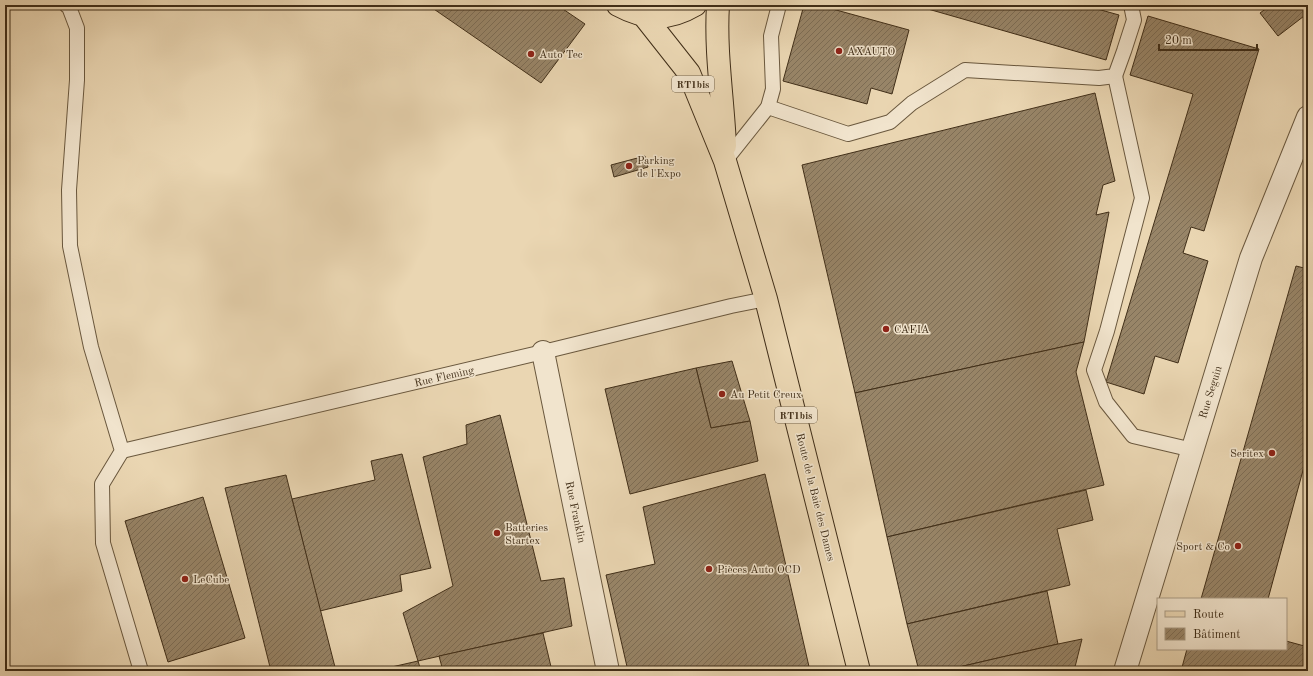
<svg xmlns="http://www.w3.org/2000/svg" width="1313" height="676" viewBox="0 0 1313 676" font-family="'Old Standard TT',serif">
	<style>
		.building { fill: url(#building-hatch); stroke: #402e18 }
		.lines { fill: none; stroke-linecap: round; stroke-linejoin: round }
		.lane-casing { stroke: #6a583e; stroke-width: 16 }
		.street-casing { stroke: #6a583e; stroke-width: 24 }
		.primary-casing { stroke: #402e18; stroke-width: 24 }
		.lane { stroke: #f1e4cd; stroke-width: 14 }
		.street { stroke: #f1e4cd; stroke-width: 22 }
		.primary { stroke: #ead6b2; stroke-width: 22 }
		.poi-dot { fill: #8f2418; stroke: #f1e4cd; stroke-width: 1.5 }
		.labels { text-anchor: middle; stroke-width: 3; stroke-linejoin: round; paint-order: stroke }
		.shield { fill: #f1e4cd; stroke: #75654e; stroke-width: 1 }
		.shield-label { font-size: 10px; font-weight: bold; fill: #402e18 }
		.poi-label { font-size: 11px; fill: #402e18; stroke: #f1e4cd; text-anchor: start }
		.street-label { font-size: 11px; fill: #402e18; stroke: #f1e4cd }
	</style>
	<defs>
		<pattern id="building-hatch" width="6" height="6" patternUnits="userSpaceOnUse"><rect width="6" height="6" fill="#988568"/><path d="M-1 1l2-2M0 6l6-6M5 7l2-2" fill="none" stroke="#7d6d55"/></pattern>
	</defs>
	<rect width="100%" height="100%" fill="#ead6b2"/>
	<filter id="stains"><feTurbulence type="fractalNoise" baseFrequency=".005" numOctaves="4"/><feColorMatrix values="0 0 0 0 .2 0 0 0 0 .09 0 0 0 0 .02 0 0 0 .5 -.17"/></filter>
	<radialGradient id="worn" r=".72"><stop offset=".6" stop-color="#630" stop-opacity="0"/><stop offset="1" stop-color="#630" stop-opacity=".3"/></radialGradient>
	<g class="building">
		<path d="M428 5H557L585 24 541 83Z"/>
		<path d="M804 5H818L909 30 892 94 871 88 867 104 783 81Z"/>
		<path d="M914 5H1083L1119 15 1106 60Z"/>
		<path d="M1271 5H1308V13L1278 36 1260 13Z"/>
		<path d="M1148 16 1259 49 1204 231 1191 227 1183 253 1208 261 1178 363 1155 356 1144 394 1106 382 1193 94 1130 75Z"/>
		<path d="M1095 93 1115 181 1103 185 1096 215 1109 212 1084 342 855 393 802 165Z"/>
		<path d="M645 156 648 167 614 177 611 165Z"/>
		<path d="M1296 266 1308 269V452L1268 599H1201Z"/>
		<path d="M1084 342 1076 372 1104 485 887 537 855 393Z"/>
		<path d="M732 361 750 421 711 428 696 368Z"/>
		<path d="M696 368 711 428 750 421 758 461 630 494 605 389Z"/>
		<path d="M500 415 541 581 564 578 572 626 418 661 403 613 453 586 423 457 467 444 466 425Z"/>
		<path d="M402 454 431 568 400 575 402 591 320 611 292 499 375 480 371 461Z"/>
		<path d="M765 474 810 671H628L606 575 655 564 643 507Z"/>
		<path d="M286 475 292 499 336 671H271L225 488Z"/>
		<path d="M1086 490 1093 520 1057 529 1070 585 907 624 887 537Z"/>
		<path d="M203 497 245 638 168 662 125 521Z"/>
		<path d="M1047 591 1058 644 942 671H919L907 624Z"/>
		<path d="M543 633 552 671H443L439 656Z"/>
		<path d="M1082 639 1074 671H942L1058 644Z"/>
		<path d="M1286 641 1308 647V671H1181L1187 649H1286Z"/>
		<path d="M418 661 421 671H374Z"/>
	</g>
	<g class="lines">
		<defs>
			<g id="lane">
				<path d="M66 5 69 7 77 28V80L69 190 70 246 91 347 122 451 102 484 103 543 141 671"/>
				<path d="M1115 76 1142 198 1107 331 1094 370 1106 402 1133 436 1193 450"/>
				<path d="M768 107 848 134 890 122 912 103 965 70 1099 78 1115 76 1124 51 1134 20 1131 5"/>
				<path d="M725 161 768 107 773 89 771 36 779 5"/>
				<path d="M122 451 543 352 731 306 766 299"/>
			</g>
			<g id="street">
				<path d="M543 352 608 671"/>
				<path d="M1125 671 1251 258 1308 117"/>
			</g>
			<g id="primary">
				<path d="M618 5C646 20 668 21 695 5"/>
				<path d="M718 5C715 52 723 99 725 146"/>
				<path d="M644 16 689 73 725 161 766 299 859 671"/>
			</g>
		</defs>
		<use href="#lane" class="lane-casing"/>
		<use href="#street" class="street-casing"/>
		<use href="#primary" class="primary-casing"/>
		<use href="#lane" class="lane"/>
		<use href="#street" class="street"/>
		<use href="#primary" class="primary"/>
	</g>
	<g class="poi-dot">
		<circle cx="839" cy="51" r="4"/>
		<circle cx="531" cy="54" r="4"/>
		<circle cx="629" cy="166" r="4"/>
		<circle cx="886" cy="329" r="4"/>
		<circle cx="722" cy="394" r="4"/>
		<circle cx="1272" cy="453" r="4"/>
		<circle cx="497" cy="533" r="4"/>
		<circle cx="1238" cy="546" r="4"/>
		<circle cx="709" cy="569" r="4"/>
		<circle cx="185" cy="579" r="4"/>
	</g>
	<g class="labels">
		<g class="shield">
			<rect x="672" y="76" width="42" height="16" rx="3"/>
			<rect x="775" y="407" width="42" height="16" rx="3"/>
		</g>
		<g class="shield-label">
			<text x="693" y="88">RT1bis</text>
			<text x="796" y="419">RT1bis</text>
		</g>
		<g class="poi-label">
			<text x="847" y="55">AXAUTO</text>
			<text x="539" y="58">Auto Tec</text>
			<text x="637" y="164">Parking<tspan x="637" dy="13">de l'Expo</tspan></text>
			<text x="894" y="333">CAFIA</text>
			<text x="730" y="398">Au Petit Creux</text>
			<text x="1264" y="457" text-anchor="end">Seritex</text>
			<text x="505" y="531">Batteries<tspan x="505" dy="13">Startex</tspan></text>
			<text x="1230" y="550" text-anchor="end">Sport &amp; Co</text>
			<text x="717" y="573">Pièces Auto OCD</text>
			<text x="193" y="583">LeCube</text>
		</g>
		<g class="street-label">
			<text transform="translate(444 376) rotate(-13)" y="4">Rue Fleming</text>
			<text transform="translate(1210 392) rotate(-73)" y="4">Rue Seguin</text>
			<text transform="translate(816 497) rotate(76)" y="4">Route de la Baie des Dames</text>
			<text transform="translate(576 512) rotate(78)" y="4">Rue Franklin</text>
		</g>
	</g>
	<rect width="1313" height="676" fill="none" stroke="#ead6b2" stroke-width="20"/>
	<rect x="6" y="6" width="1301" height="664" fill="none" stroke="#402e18" stroke-width="2"/>
	<rect x="10" y="10" width="1293" height="656" fill="none" stroke="#402e18"/>
	<rect x="1157" y="598" width="130" height="52" fill="#f1e4cd" stroke="#aa9b85"/>
	<rect x="1165" y="611" width="20" height="6" fill="#ead6b2" stroke="#aa9b85"/>
	<text x="1193" y="618" font-size="12" fill="#402e18">Route</text>
	<rect x="1165" y="628" width="20" height="12" fill="url(#building-hatch)" stroke="#aa9b85"/>
	<text x="1193" y="638" font-size="12" fill="#402e18">Bâtiment</text>
	<path d="M1159 44v6h98v-6" fill="none" stroke="#402e18" stroke-width="2"/>
	<text x="1165" y="44" font-size="12" fill="#402e18" stroke="#f1e4cd" stroke-width="3" paint-order="stroke">20 m</text>
	<rect width="100%" height="100%" filter="url(#stains)"/>
	<rect width="100%" height="100%" fill="url(#worn)"/>
</svg>
